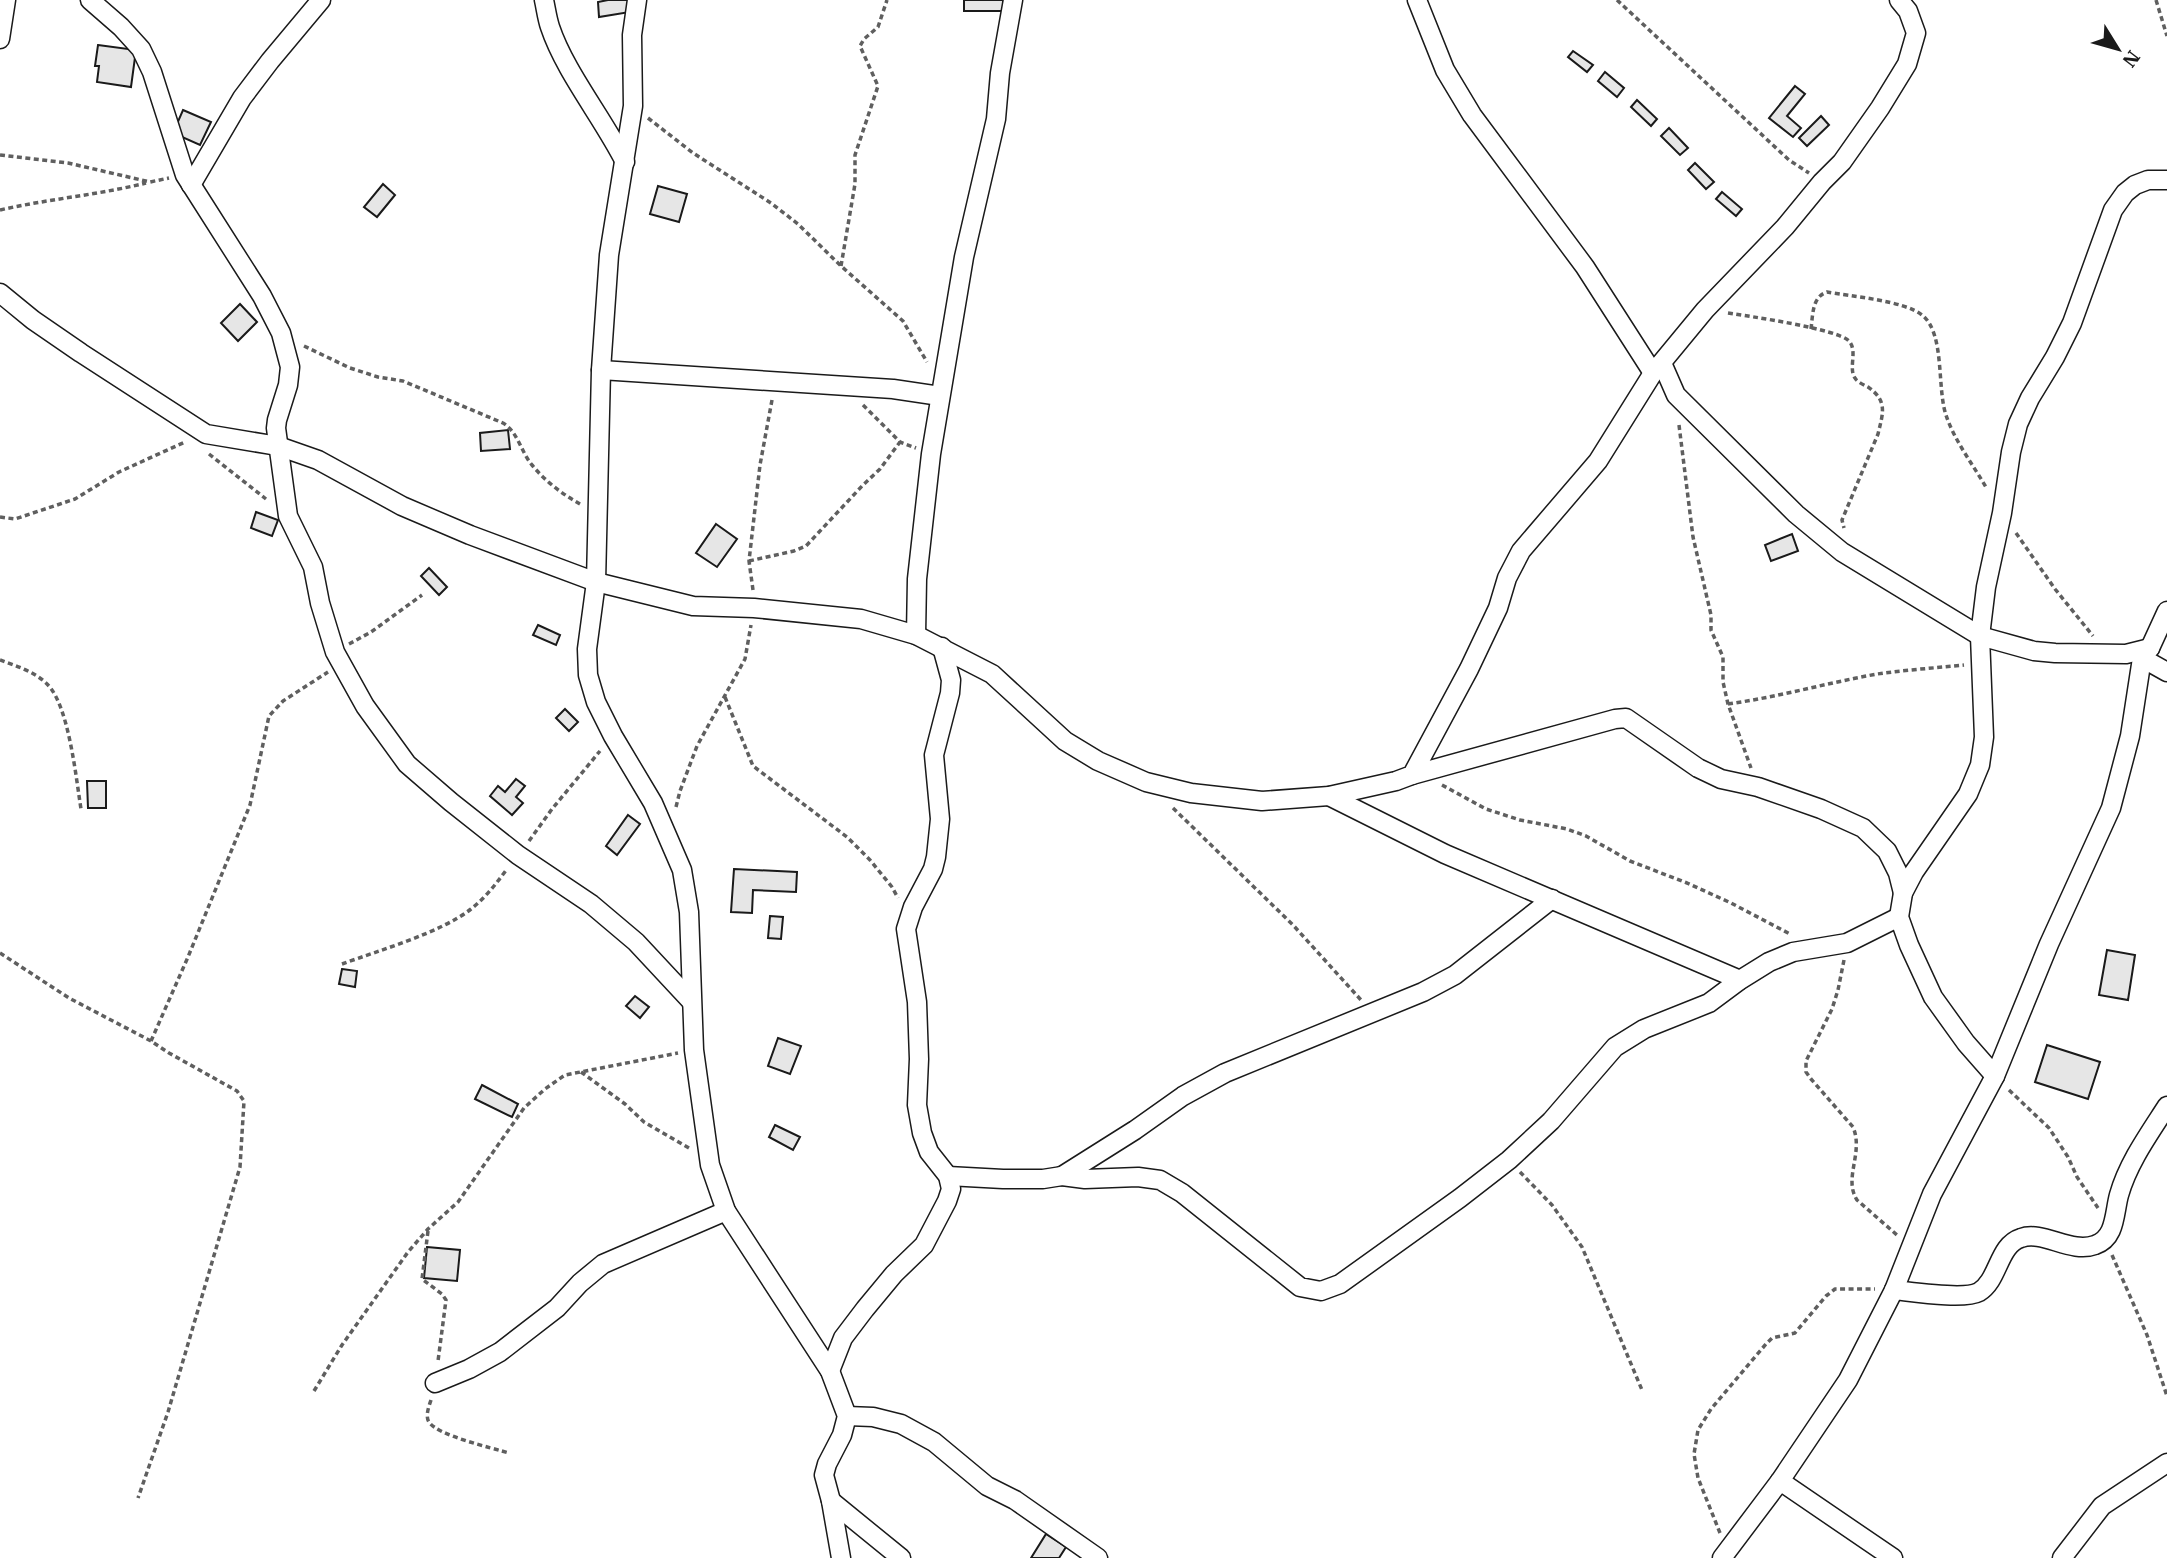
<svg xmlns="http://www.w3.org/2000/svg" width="2167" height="1558" viewBox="0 0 2167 1558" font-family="'IBM Plex Serif',serif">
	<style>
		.building { fill: #e6e6e6; stroke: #1a1a1a; stroke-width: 2 }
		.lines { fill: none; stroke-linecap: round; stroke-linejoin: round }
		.street-casing { stroke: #1a1a1a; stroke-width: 21 }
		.path { stroke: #5f5f5f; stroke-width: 3.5; stroke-dasharray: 5 3.5; stroke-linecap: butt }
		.street { stroke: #fff; stroke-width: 18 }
	</style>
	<rect width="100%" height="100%" fill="#fff"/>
	<g class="building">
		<path d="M608 0H629L630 12 599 17 598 2Z"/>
		<rect x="964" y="0" width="39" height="11"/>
		<path d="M98 45 136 50 131 87 97 82 99 66H95Z"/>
		<path d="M1573 51 1593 65 1587 72 1568 57Z"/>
		<path d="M1605 72 1624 88 1617 97 1598 81Z"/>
		<path d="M1795 86 1805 94 1787 116 1801 128 1793 137 1769 118Z"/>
		<path d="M1637 100 1657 119 1651 126 1631 107Z"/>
		<path d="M183 110 211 122 200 145 173 133Z"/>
		<path d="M1821 116 1829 125 1807 146 1799 138Z"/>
		<path d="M1669 128 1688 148 1680 155 1661 136Z"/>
		<path d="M1695 163 1714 182 1706 189 1688 170Z"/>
		<path d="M383 184 395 195 377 217 364 207Z"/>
		<path d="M658 186 687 194 679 222 650 214Z"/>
		<path d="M1722 192 1742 209 1736 216 1716 199Z"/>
		<path d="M240 304 257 322 238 341 221 323Z"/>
		<path d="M508 430 510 449 481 451 480 433Z"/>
		<path d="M256 512 278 520 272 536 251 528Z"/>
		<path d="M716 524 737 539 717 567 696 553Z"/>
		<path d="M1792 534 1798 551 1771 561 1765 545Z"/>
		<path d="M429 568 447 587 439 595 421 576Z"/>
		<path d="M538 625 560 635 556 645 533 635Z"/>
		<path d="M565 709 578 722 569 731 556 718Z"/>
		<path d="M516 779 525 786 516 797 523 803 512 815 490 796 498 786 505 792Z"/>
		<path d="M87 781H106V808H88Z"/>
		<path d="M628 815 640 824 617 855 606 846Z"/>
		<path d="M734 869 797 872 796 892 753 890 752 913 731 912Z"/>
		<path d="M770 916 783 917 781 939 768 938Z"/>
		<path d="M2107 950 2135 955 2128 1000 2099 995Z"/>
		<path d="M342 969 357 971 355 987 339 984Z"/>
		<path d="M635 996 649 1007 640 1018 626 1006Z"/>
		<path d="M778 1038 801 1046 790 1074 768 1066Z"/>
		<path d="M2047 1045 2100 1062 2088 1099 2035 1082Z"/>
		<path d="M482 1085 518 1104 512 1117 475 1099Z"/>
		<path d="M775 1125 800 1137 793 1150 769 1137Z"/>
		<path d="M427 1247 460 1250 457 1281 424 1278Z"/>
		<path d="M1046 1534 1066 1547 1059 1558H1031Z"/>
	</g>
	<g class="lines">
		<defs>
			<g id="street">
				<path d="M90 0 121 27 141 49 152 72 185 175 262 296 281 333 290 367 288 385 277 420 276 428 288 516 313 567 320 603 335 652 365 706 407 764 451 802 518 855 591 904 636 942 691 1001"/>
				<path d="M544 0C546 9 547 18 550 27 565 72 603 118 625 162"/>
				<path d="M637 0 632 35 633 106 609 255 601 370 596 582 587 649 588 675 596 702 613 736 653 803 682 870 689 912 694 1050 710 1165 726 1211 830 1371 847 1416 842 1435 827 1464 824 1475 831 1501 841 1558"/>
				<path d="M1417 0 1445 70 1472 115 1585 267 1653 373"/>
				<path d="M0 39 6 0"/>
				<path d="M191 185 242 98 270 61 321 0"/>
				<path d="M0 293 33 320 81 353 206 434 278 446 318 460 402 506 470 535 596 582 693 606 754 608 861 619 916 635 992 674 1065 741 1098 761 1146 782 1191 793 1262 801 1329 796 1396 781 1412 775 1469 669 1498 608 1507 578 1521 551 1598 461 1653 373 1705 310 1785 227 1822 182 1842 162 1880 108 1907 64 1916 33 1908 11 1899 0"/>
				<path d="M1662 363 1676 395 1796 514 1842 552 1980 636 2034 651 2055 653 2126 654 2150 648"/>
				<path d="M601 370 893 389 940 396"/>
				<path d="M916 635 917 579 931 454 964 257 996 119 1000 73 1013 0"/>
				<path d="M2142 658 2167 672"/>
				<path d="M1412 775 1615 719 1626 718 1698 768 1721 779 1758 787 1821 809 1863 828 1887 851 1898 873 1903 893"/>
				<path d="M1329 796 1445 854 1740 980"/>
				<path d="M1995 1076 1966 1043 1933 997 1909 945 1899 917 1903 893 1914 872 1968 794 1980 765 1984 737 1980 636 1986 587 2002 513 2011 452 2018 424 2030 398 2055 357 2072 323 2113 210 2125 193 2135 185 2148 180H2167"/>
				<path d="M948 1176 1003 1179H1043L1062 1176 1085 1179 1138 1177 1160 1180 1182 1193 1300 1287 1321 1291 1340 1284 1460 1198 1509 1160 1551 1121 1615 1047 1644 1029 1709 1003 1740 980 1769 962 1793 952 1847 943 1899 917"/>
				<path d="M1062 1176 1135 1130 1183 1096 1225 1073 1423 992 1455 975 1552 899"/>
				<path d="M1894 1290C1913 1292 1964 1300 1979 1292 1999 1280 1998 1245 2021 1238 2043 1230 2071 1254 2095 1245 2116 1238 2114 1213 2119 1195 2128 1163 2149 1134 2167 1106"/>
				<path d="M830 1371 843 1338 865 1309 894 1274 924 1245 947 1201 951 1189 948 1176 929 1152 922 1133 917 1105 919 1059 917 1002 906 929 913 907 933 869 936 857 940 819 934 755 950 693 951 680 942 647"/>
				<path d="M435 1383 469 1369 500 1352 557 1308 580 1283 603 1264 726 1211"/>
				<path d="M847 1416 873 1417 901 1424 934 1442 987 1486 1015 1500 1098 1558"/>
				<path d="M1780 1481 1893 1558"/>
				<path d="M831 1501 901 1558"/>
				<path d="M1722 1558 1780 1481 1848 1380 1894 1290 1932 1194 1995 1076 2049 944 2111 808 2130 736 2142 658 2150 648 2167 611"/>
				<path d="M2062 1558 2102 1506 2167 1463"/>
			</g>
		</defs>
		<use href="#street" class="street-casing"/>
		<g class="path">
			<path d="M1617 0 1789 160 1809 173"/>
			<path d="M2156 0 2167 36"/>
			<path d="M648 118 693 153 771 203 798 224 841 266 903 321 927 362"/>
			<path d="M0 155 68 163 150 182 169 178"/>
			<path d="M0 210C48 199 98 195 146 183"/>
			<path d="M841 266 855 184V155L878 86 860 46 864 39 878 27 887 0"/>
			<path d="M1728 313C1748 316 1838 329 1849 341 1858 351 1848 368 1855 378 1857 382 1864 385 1868 387 1888 401 1883 413 1878 434L1842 520 1844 528"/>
			<path d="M1811 329C1813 314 1812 297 1827 292 1850 296 1905 301 1922 315 1946 334 1936 390 1947 418 1956 443 1974 466 1987 489"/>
			<path d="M304 346 350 368 378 377 403 381 503 423C518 432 521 452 532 465 545 481 562 494 580 504"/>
			<path d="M863 405 900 442 916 448"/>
			<path d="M1679 425 1693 537 1711 615V630L1723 657V682L1728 704 1751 768"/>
			<path d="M209 454 266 499"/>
			<path d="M0 517 15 519 75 499 119 472 185 442"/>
			<path d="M2016 533 2055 589 2093 636"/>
			<path d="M749 561 794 551 806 546 863 485 880 469 900 442"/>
			<path d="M753 590 749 561 760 465 772 400"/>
			<path d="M349 644 371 632 422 595"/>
			<path d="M0 660C16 666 36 672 48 685 69 707 76 778 81 809"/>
			<path d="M725 697 753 766 847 837 870 860 892 887 898 898"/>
			<path d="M1728 704C1778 697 1827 683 1877 674 1905 670 1935 668 1964 665"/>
			<path d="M1442 785 1486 809 1520 820 1567 829 1586 836 1630 861 1687 883 1731 903 1790 934"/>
			<path d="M676 807 680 791 697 746 745 659 751 625"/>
			<path d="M1173 808 1293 925 1361 1000"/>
			<path d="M529 841 552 809 600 751"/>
			<path d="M0 953 69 998 151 1041 169 1053 237 1091 244 1101 240 1167 168 1412 138 1498"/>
			<path d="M1844 960 1838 990 1832 1009 1806 1061V1072L1811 1079 1853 1127C1864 1153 1843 1178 1857 1200L1897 1235"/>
			<path d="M342 964C380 950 440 933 471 909 485 898 496 884 507 869"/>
			<path d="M151 1041 188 957 250 805 269 716 283 701 328 672"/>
			<path d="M581 1072 625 1104 644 1122 689 1148"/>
			<path d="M2009 1090 2049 1128 2068 1157 2077 1177 2098 1208"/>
			<path d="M1520 1172 1552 1205 1582 1247 1642 1390"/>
			<path d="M428 1231 422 1279 442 1294 446 1300 438 1361"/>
			<path d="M2112 1255 2147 1335 2167 1396"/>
			<path d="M314 1391 342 1345 408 1252 428 1229 458 1202 524 1108 545 1089 565 1075 678 1053"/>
			<path d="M431 1400C429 1406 425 1416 429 1422 438 1436 493 1448 509 1453"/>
			<path d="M1720 1533 1698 1478 1694 1454 1698 1430 1711 1409 1766 1344 1772 1338 1795 1333 1826 1296 1835 1289H1875"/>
		</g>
		<use href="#street" class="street"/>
	</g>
	<g transform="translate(2118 49) rotate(127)" stroke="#ffffff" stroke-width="5" paint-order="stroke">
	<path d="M0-5L12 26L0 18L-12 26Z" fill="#1a1a1a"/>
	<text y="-10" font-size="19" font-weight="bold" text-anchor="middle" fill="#1a1a1a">N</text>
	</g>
</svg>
